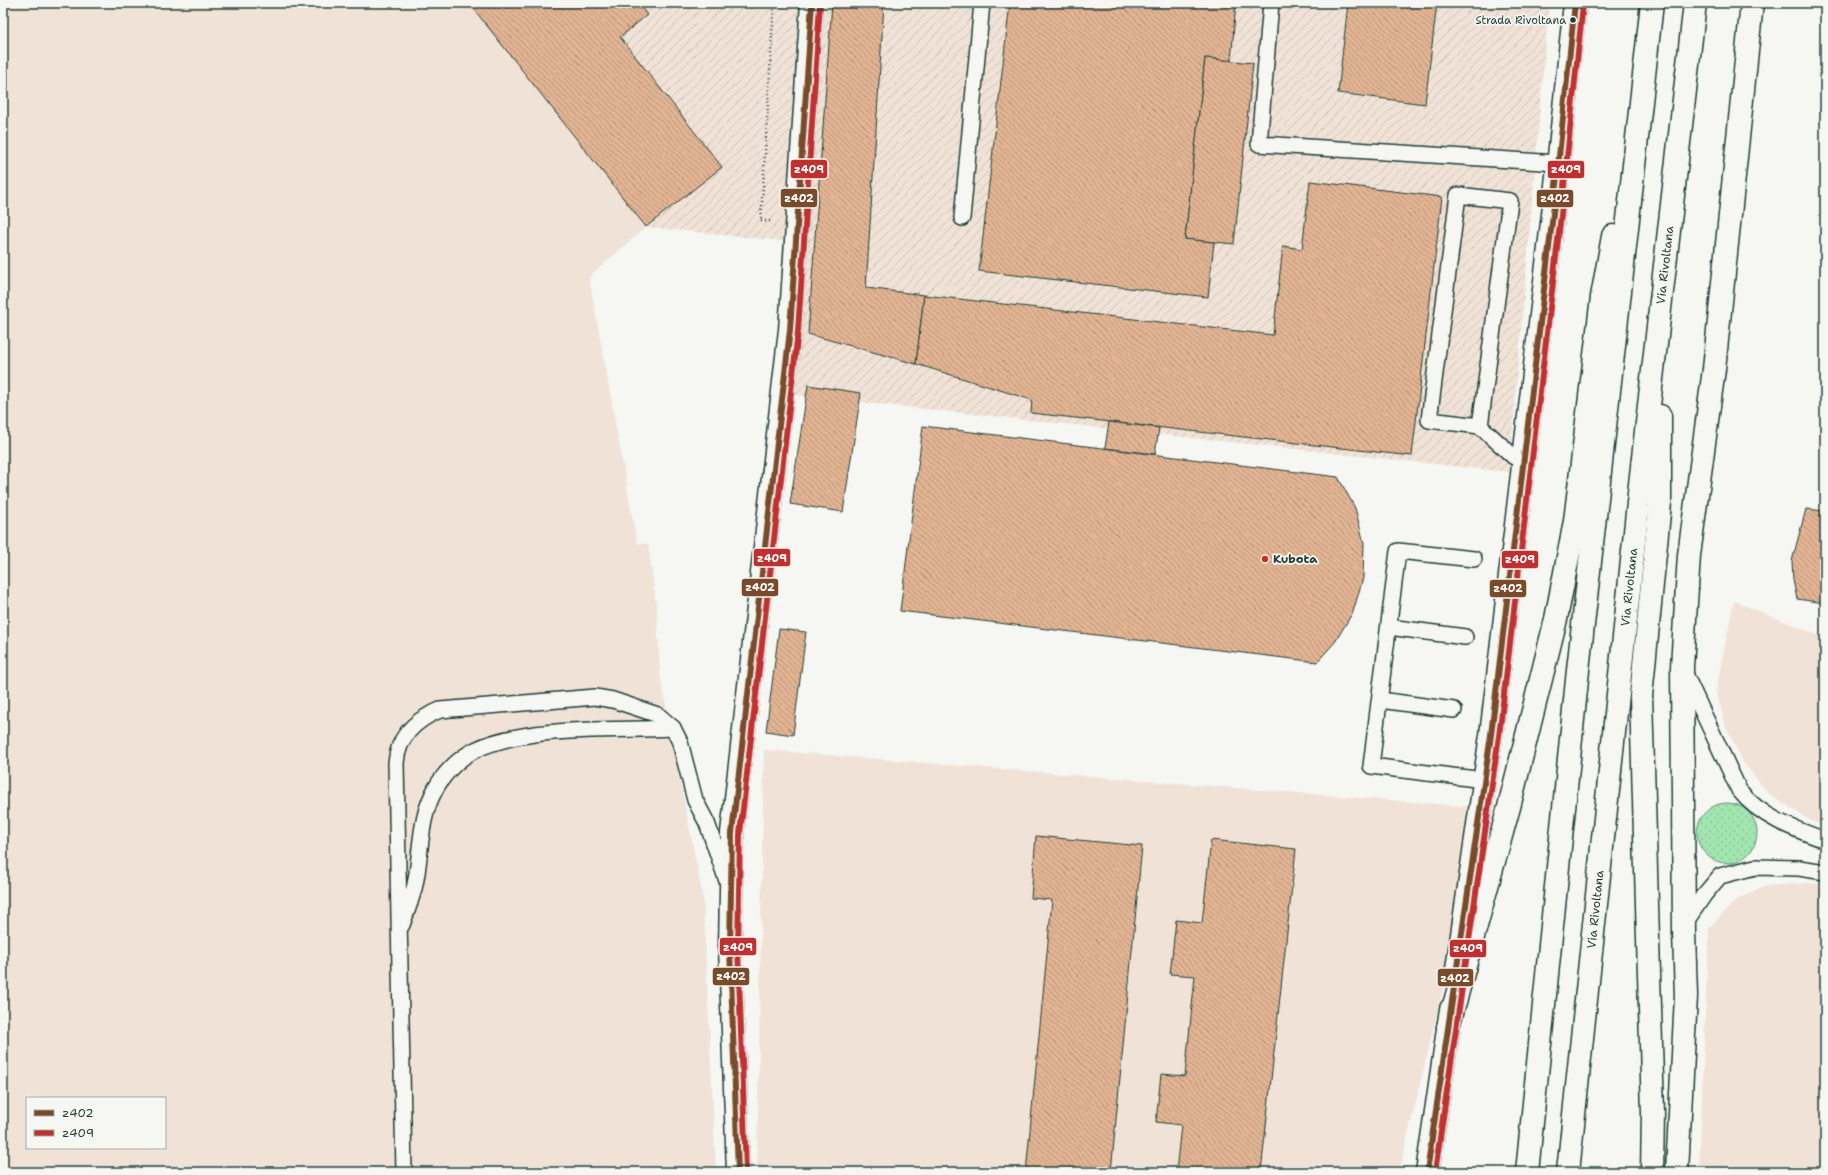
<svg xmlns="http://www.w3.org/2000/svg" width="1828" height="1175" viewBox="0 0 1828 1175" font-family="'Shantell Sans',sans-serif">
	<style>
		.built { fill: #f0e2d6; fill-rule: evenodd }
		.industrial { fill: url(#industrial-furrows) }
		.garden { fill: url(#garden-dots); stroke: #609172 }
		.building { fill: url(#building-back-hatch); stroke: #1f3d34 }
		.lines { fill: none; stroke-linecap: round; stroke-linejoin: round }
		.lane-casing { stroke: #1f3d34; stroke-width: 18 }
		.street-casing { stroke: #1f3d34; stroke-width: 25 }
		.secondary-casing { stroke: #1f3d34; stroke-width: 25 }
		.highway-casing { stroke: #1f3d34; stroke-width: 25 }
		.path { stroke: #1f3d34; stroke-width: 2.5; stroke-dasharray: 1 3; stroke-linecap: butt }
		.lane { stroke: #f6f6f2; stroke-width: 15 }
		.street { stroke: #f6f6f2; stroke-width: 22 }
		.secondary { stroke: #f6f6f2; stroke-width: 22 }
		.highway { stroke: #f6f6f2; stroke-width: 22 }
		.bus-1-casing { stroke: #f6f6f2; stroke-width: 9 }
		.bus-2-casing { stroke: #f6f6f2; stroke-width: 9 }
		.bus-1 { stroke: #7a4b2a; stroke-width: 6 }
		.bus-2 { stroke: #bf3131; stroke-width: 6 }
		.bus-dot { fill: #1f3d34; stroke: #f6f6f2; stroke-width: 1.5 }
		.poi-dot { fill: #c8321e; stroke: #f6f6f2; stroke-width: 1.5 }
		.labels { text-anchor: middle; stroke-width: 3.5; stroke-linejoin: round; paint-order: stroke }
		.bus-label { font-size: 11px; fill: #1f3d34; stroke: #f6f6f2; text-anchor: end }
		.street-label { font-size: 12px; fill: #1f3d34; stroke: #f6f6f2 }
		.poi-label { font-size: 12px; font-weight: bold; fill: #1f3d34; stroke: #f6f6f2; text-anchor: start }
		.line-badge { stroke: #f6f6f2; stroke-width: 1.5 }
		.badge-label { font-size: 11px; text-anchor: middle; font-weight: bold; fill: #fff }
	</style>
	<defs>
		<pattern id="industrial-furrows" width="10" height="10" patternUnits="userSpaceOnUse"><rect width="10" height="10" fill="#f0e2d6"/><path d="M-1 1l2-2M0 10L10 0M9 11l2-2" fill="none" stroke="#cdc3b8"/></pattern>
		<pattern id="garden-dots" width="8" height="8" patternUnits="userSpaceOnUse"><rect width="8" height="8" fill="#a1e5b0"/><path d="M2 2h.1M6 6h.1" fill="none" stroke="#8ac598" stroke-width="1.8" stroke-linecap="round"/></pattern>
		<pattern id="building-back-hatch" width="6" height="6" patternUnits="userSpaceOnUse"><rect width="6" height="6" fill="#e2b493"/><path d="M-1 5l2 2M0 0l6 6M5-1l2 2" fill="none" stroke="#b79479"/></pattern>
	</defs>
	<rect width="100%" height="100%" fill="#f6f6f2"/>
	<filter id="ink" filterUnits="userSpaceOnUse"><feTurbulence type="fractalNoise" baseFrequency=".025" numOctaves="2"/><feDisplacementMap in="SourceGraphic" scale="8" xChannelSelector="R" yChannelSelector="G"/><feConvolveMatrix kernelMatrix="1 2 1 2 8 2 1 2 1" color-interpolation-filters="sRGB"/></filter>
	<g filter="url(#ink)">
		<g class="built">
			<path d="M3 3H469L646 227 589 277 637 543 648 544 657 611 660 675 703 898 716 1172H3ZM27 1098H165V1148H27Z"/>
			<path d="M1734 601 1825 638V826L1809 820 1768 793 1743 762 1726 727 1716 691Z"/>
			<path d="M764 750 1486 808 1399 1172H764L757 1166Z"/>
			<path d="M1809 883 1825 885V1172H1699L1709 928 1736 900 1766 886Z"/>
		</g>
		<path class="industrial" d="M469 3H1549L1509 472 796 395 792 242 646 227Z"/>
		<circle class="garden" cx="1727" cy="833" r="30"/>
		<g class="building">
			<path d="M469 3H638L647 15 620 37 722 167 646 227Z"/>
			<path d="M832 3H884L866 288 924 295 916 364 808 334Z"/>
			<path d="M1010 3H1236L1231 61 1205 58 1185 239 1214 242 1208 297 979 271Z"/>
			<path d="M1348 3H1437L1425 104 1338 93Z"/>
			<path d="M1205 58 1253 63 1234 244 1185 239Z"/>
			<path d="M1310 181 1442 197 1412 456 1031 413 1032 400 916 364 924 295 1273 335 1283 246 1302 249Z"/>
			<path d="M808 385 861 393 843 512 790 504Z"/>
			<path d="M1109 422 1159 428 1155 454 1105 448Z"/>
			<path d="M923 426 1338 477 1355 508 1364 543 1363 578 1353 612 1335 642 1317 662 900 611Z"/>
			<path d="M1806 509 1825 511V603L1797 599 1793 580 1792 561Z"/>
			<path d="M779 629 806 632 793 735 766 731Z"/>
			<path d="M1036 836 1142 846 1111 1172H1026L1052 900 1031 898Z"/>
			<path d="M1211 840 1296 849 1261 1172H1176L1181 1125 1156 1122 1161 1074 1185 1076 1195 976 1170 974 1176 920 1202 923Z"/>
		</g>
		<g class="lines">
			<defs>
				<g id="lane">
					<path d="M1271 3 1259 144 1558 163"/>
					<path d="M962 218 982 3"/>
					<path d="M1480 426 1510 201 1458 195 1429 420 1480 426 1514 457 1524 458"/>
					<path d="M1474 559 1398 551 1371 766 1484 780"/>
					<path d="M1389 627 1465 637"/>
					<path d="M1685 674 1739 790C1760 817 1794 829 1825 840"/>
					<path d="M1380 700 1454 710"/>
					<path d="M402 925C407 910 414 894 416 879 421 852 420 821 432 796 440 777 457 759 475 750 526 725 615 731 673 728"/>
					<path d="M1686 925 1687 920 1704 895 1720 876 1755 867 1799 868 1825 872"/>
					<path d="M404 1172 396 763C398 736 415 720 440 710L595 697 613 700 658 715 673 728 680 742 695 800 707 823 727 881"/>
				</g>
				<path id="street" d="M738 1172 730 948 732 833 790 330 812 3"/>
				<g id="secondary">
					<path d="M1457 969 1491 735 1553 214 1575 3"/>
					<path d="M1427 1172 1451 1009"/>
					<path d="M1677 1172 1686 996 1684 932 1682 667 1689 555 1714 369 1752 3"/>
				</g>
				<g id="highway">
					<path d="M1448 1027 1509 807 1556 619 1575 521 1602 297 1613 236"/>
					<path d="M1527 1172 1578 670 1652 3"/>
					<path id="s1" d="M1568 1172 1640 484 1695 3"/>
					<path d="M1652 1172 1653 1113 1641 696 1660 503V416"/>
				</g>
			</defs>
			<use href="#lane" class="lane-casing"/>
			<use href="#street" class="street-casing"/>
			<use href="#secondary" class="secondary-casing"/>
			<use href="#highway" class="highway-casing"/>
			<path class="path" d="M770 221H761L774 3"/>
			<use href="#lane" class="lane"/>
			<use href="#street" class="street"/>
			<use href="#secondary" class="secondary"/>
			<use href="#highway" class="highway"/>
			<defs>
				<g id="bus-1">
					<path d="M738 1172 730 948 732 833 790 330 812 3"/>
					<path d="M1427 1172 1491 735 1553 214 1575 3"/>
				</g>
				<g id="bus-2">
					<path d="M746 1172 738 948 740 834 798 331 820 4"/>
					<path d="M1435 1172 1499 736 1561 215 1583 4"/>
				</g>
			</defs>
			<use href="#bus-1" class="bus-1-casing"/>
			<use href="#bus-2" class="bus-2-casing"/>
			<use href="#bus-1" class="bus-1"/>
			<use href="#bus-2" class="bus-2"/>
		</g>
	</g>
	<circle class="bus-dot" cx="1573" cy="20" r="3.5"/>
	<circle class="poi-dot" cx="1265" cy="559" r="4"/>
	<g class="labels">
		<g class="bus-label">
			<text x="1566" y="24">Strada Rivoltana</text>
		</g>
		<g class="street-label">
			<text dy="4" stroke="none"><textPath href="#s1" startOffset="912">Via Rivoltana</textPath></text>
			<text dy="4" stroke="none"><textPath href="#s1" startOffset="588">Via Rivoltana</textPath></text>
			<text dy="4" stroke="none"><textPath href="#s1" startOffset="264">Via Rivoltana</textPath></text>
		</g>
		<g class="poi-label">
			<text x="1273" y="563">Kubota</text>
		</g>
	</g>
	<g class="line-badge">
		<rect x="790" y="159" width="38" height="20" rx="4" fill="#bf3131"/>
		<rect x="1547" y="160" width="38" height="19" rx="4" fill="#bf3131"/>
		<rect x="780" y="188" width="38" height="20" rx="4" fill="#7a4b2a"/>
		<rect x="1536" y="189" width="38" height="19" rx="4" fill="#7a4b2a"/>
		<rect x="753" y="548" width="38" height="19" rx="4" fill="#bf3131"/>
		<rect x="1501" y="550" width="38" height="19" rx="4" fill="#bf3131"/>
		<rect x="741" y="578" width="38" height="19" rx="4" fill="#7a4b2a"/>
		<rect x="1489" y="579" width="38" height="19" rx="4" fill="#7a4b2a"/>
		<rect x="719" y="937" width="38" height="19" rx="4" fill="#bf3131"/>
		<rect x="1449" y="939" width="38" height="19" rx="4" fill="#bf3131"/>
		<rect x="712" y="967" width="38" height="19" rx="4" fill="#7a4b2a"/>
		<rect x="1437" y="968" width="37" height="19" rx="4" fill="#7a4b2a"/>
	</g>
	<g class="badge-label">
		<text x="809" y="173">z409</text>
		<text x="1566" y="173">z409</text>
		<text x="799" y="202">z402</text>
		<text x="1555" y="202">z402</text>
		<text x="772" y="562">z409</text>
		<text x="1520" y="563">z409</text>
		<text x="760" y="591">z402</text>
		<text x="1508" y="592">z402</text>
		<text x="738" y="951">z409</text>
		<text x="1468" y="952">z409</text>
		<text x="731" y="980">z402</text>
		<text x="1455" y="982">z402</text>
	</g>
	<rect width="1828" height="1175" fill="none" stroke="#f6f6f2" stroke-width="16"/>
	<rect x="8" y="8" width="1812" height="1159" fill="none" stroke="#1f3d34" stroke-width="1.5" filter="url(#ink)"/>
	<rect x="26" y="1097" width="140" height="52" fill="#f6f6f2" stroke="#a0aca6"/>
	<rect x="34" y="1110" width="20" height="6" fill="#7a4b2a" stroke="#a0aca6"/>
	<text x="62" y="1117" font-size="12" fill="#1f3d34">z402</text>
	<rect x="34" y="1130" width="20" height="6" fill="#bf3131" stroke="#a0aca6"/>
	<text x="62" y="1137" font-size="12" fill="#1f3d34">z409</text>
</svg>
